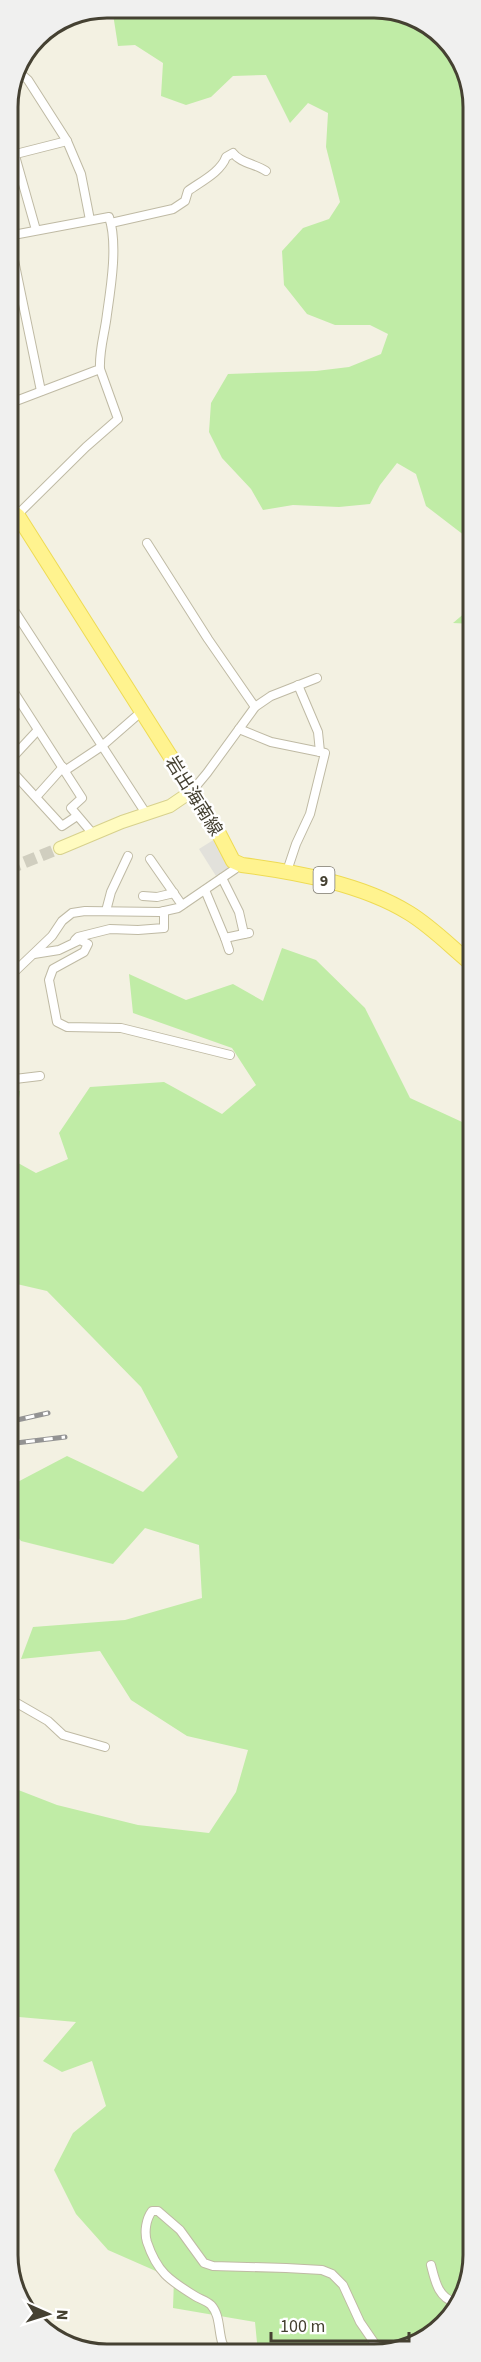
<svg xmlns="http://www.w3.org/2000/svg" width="481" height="2362" viewBox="0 0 481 2362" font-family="'Source Sans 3','Noto Sans JP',sans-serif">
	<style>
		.green { fill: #c0eca6 }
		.parking { fill: #e2e1db }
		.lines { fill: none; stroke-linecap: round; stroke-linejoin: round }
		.secondary-tunnel { stroke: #d0cebf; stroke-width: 12; stroke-dasharray: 12 6; stroke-linecap: butt }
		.street-casing { stroke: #bfbaa4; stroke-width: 10 }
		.secondary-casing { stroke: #d7d18d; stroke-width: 14 }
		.primary-casing { stroke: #eedb54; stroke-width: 16 }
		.street { stroke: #fff; stroke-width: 8 }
		.secondary { stroke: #fffbc0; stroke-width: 12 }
		.primary { stroke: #fff38f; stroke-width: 14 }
		.rail-casing { stroke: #939393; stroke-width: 5 }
		.rail { stroke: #fff; stroke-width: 3; stroke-dasharray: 9; stroke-linecap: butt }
		.labels { text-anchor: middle; stroke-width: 5; stroke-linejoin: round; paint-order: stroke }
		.shield { fill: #fff; stroke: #7d7a70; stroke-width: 1.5 }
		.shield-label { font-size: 16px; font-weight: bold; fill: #454132 }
		.street-label { font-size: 18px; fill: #454132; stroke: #fff }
		.rim { fill: none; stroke: #454132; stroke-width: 3 }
	</style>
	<rect width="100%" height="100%" fill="#f3f1e2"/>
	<g class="green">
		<path d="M399 11 449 41 473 94V558L468 557 469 539 426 506 416 474 397 463 380 485 370 504 339 507 293 505 263 510 251 489 222 458 209 432 211 403 228 374 316 371 349 367 381 354 388 334 370 325H335L307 314 284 285 282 251 303 228 329 219 340 202 326 147 328 113 308 103 290 123 266 75 233 76 211 97 186 105 161 96 163 63 135 45 118 46 113 14Z"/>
		<path d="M473 606V624L453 623Z"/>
		<path d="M282 948 316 960 365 1008 410 1098 473 1127V2261L445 2325 387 2354 258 2353 255 2322 173 2308 174 2279 108 2250 76 2214 54 2170 73 2133 106 2106 92 2061 62 2072 43 2061 76 2022 19 2017 8 2014V1992L13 1985 12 1930 8 1929V1786L57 1805 138 1825 209 1833 236 1792 248 1750 187 1736 131 1700 100 1651 21 1659 33 1627 125 1620 202 1598 199 1545 145 1528 113 1564 21 1541 8 1524V1487L67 1456 143 1492 178 1457 141 1387 47 1291 8 1282V1089L20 1091 11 1159 36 1173 68 1159 59 1133 90 1087 164 1082 222 1114 256 1085 232 1048 133 1013 129 974 186 1000 233 984 263 1001Z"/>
		<path d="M28 2312 57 2329 63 2338 32 2321Z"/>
	</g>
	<path class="parking" d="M215 839 232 866 216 876 199 849Z"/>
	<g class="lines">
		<path class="secondary-tunnel" d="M8 869 60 848"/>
		<defs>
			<g id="street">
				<path d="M20 73 28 80 67 141 81 174 90 220"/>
				<path d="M8 131 36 230"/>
				<path d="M8 156 67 141"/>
				<path d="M111 223 173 209 185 201 188 191C200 182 221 172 226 157L233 153C240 163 256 164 266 171"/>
				<path d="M8 236 109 217C118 243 111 287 107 314 105 333 99 349 100 369L8 404"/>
				<path d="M9 236 41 391"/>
				<path d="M8 524 86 447 118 419 100 369"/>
				<path d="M147 543 208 639 255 707"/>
				<path d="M8 601 147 815"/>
				<path d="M8 683 82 798 71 808 93 834"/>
				<path d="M298 685 318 732 320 752"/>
				<path d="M239 729 271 742 325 753 310 814 296 844 287 871"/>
				<path d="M11 759 37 731"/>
				<path d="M8 767 62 826 77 816"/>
				<path d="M66 770 102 746 141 712"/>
				<path d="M192 791 207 773 255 707 271 696 317 678"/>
				<path d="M37 796 63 767"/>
				<path d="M150 859 182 905"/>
				<path d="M222 878 239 912 244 934 249 933"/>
				<path d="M205 890 225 938 244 934"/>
				<path d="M143 896 157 897 174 893"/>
				<path d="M106 911 111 892 128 856"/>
				<path d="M225 938 229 950"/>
				<path d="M75 940 78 937 110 929 138 930 164 928V911"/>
				<path d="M34 954 59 950 80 940 88 944 84 952 53 969 49 980 57 1022 67 1027 121 1028 230 1055"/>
				<path d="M8 978 52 936 62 921 72 913 85 911 160 912 178 908 235 869 237 863"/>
				<path d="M8 1076 15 1079 40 1076"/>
				<path d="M8 1698 48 1721 63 1735 105 1747"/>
				<path d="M431 2265C435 2280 438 2298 455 2302"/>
				<path d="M228 2353C216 2340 223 2318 211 2305 207 2301 200 2299 195 2296 169 2280 157 2272 147 2242 144 2232 146 2219 152 2211H158L180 2230 204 2263 213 2266 286 2268 322 2270 332 2274 343 2285 360 2322 382 2354"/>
			</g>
			<path id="secondary" d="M60 848 122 822 170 806 192 791"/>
			<path id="primary" d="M8 508 18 516 217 830 233 861 242 865C296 872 362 884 409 913 432 927 452 948 473 965"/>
		</defs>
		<use href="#street" class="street-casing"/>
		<use href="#secondary" class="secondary-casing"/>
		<use href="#primary" class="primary-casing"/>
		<use href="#street" class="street"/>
		<use href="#secondary" class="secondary"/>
		<use href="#primary" class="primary"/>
		<defs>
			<g id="rail">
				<path d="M8 1422 48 1413"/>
				<path d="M8 1444 65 1437"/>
			</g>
		</defs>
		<use href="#rail" class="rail-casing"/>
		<use href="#rail" class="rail"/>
	</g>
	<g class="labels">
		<rect class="shield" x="313.5" y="867" width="21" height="26" rx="4.5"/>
		<g class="shield-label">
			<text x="324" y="886">9</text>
		</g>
		<g class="street-label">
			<text transform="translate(194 796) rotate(58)" y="6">岩出海南線</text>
		</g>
	</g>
	<path d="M0 0H481V2362H0ZM107 18H374A89 89 0 0 1 463 107V2255A89 89 0 0 1 374 2344H107A89 89 0 0 1 18 2255V107A89 89 0 0 1 107 18Z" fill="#f0f0ef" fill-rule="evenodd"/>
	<path class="rim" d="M107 18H374A89 89 0 0 1 463 107V2255A89 89 0 0 1 374 2344H107A89 89 0 0 1 18 2255V107A89 89 0 0 1 107 18Z"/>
	<g transform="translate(48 2314) rotate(93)" stroke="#ffffff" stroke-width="4.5" paint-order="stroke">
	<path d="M0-4.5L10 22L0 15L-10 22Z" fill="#454132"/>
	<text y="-9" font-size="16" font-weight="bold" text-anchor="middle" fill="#454132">N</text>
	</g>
	<path d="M271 2332v9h138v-9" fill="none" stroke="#454132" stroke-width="3"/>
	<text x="280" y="2332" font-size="18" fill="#454132" stroke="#ffffff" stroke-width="4.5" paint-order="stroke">100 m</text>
</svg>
